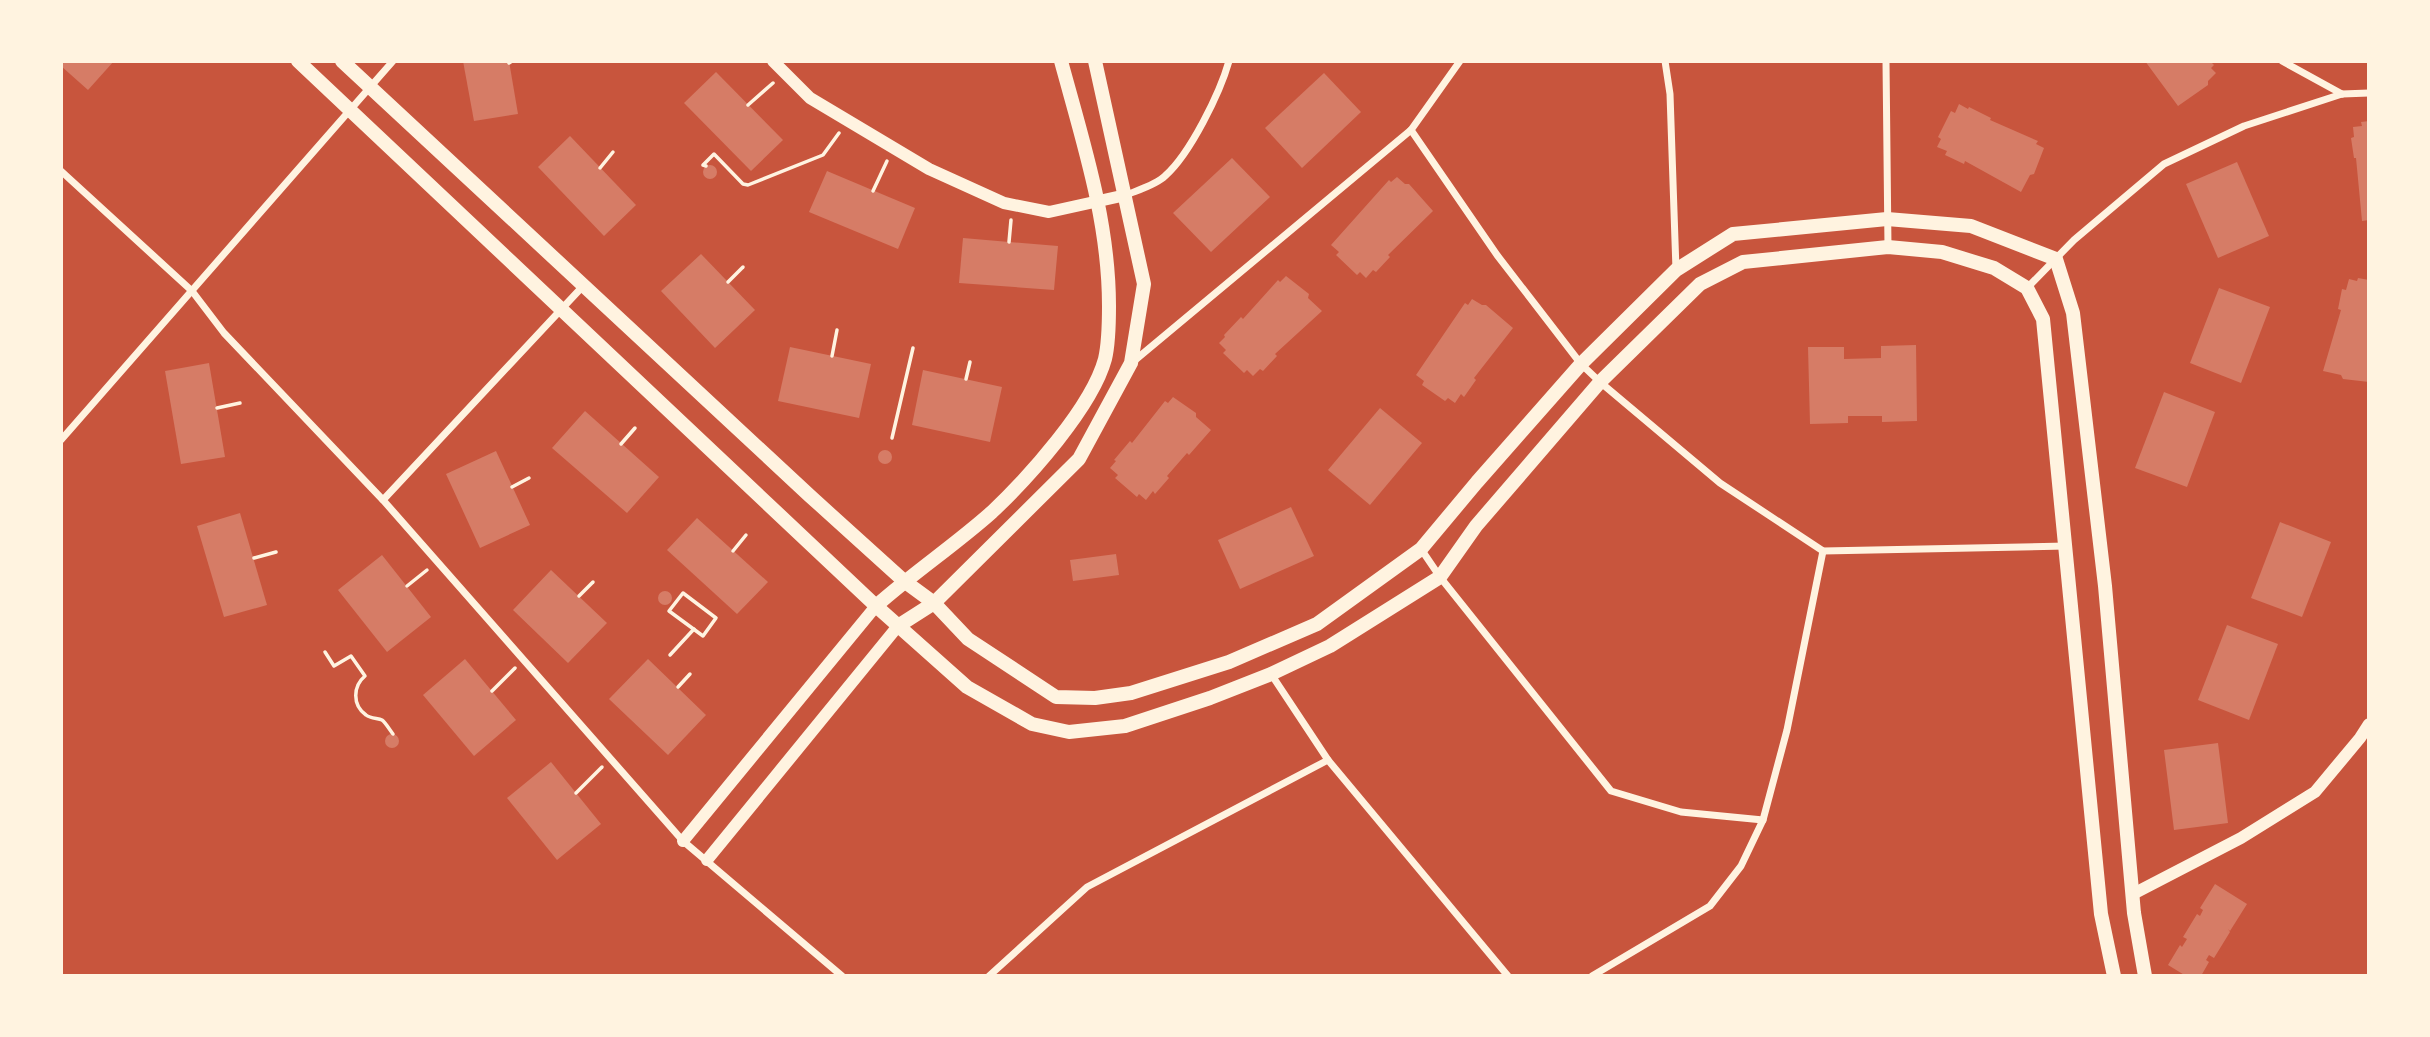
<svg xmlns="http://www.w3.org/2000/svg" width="2430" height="1037" viewBox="0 0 2430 1037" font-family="'Source Sans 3',sans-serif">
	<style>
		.building { fill: #d67c66 }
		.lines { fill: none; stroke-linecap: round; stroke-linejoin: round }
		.path { stroke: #fff3e0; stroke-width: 3.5 }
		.minor { stroke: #fff3e0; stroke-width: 7 }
		.tertiary { stroke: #fff3e0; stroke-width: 12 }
		.secondary { stroke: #fff3e0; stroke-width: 14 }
	</style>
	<rect width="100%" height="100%" fill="#c8553d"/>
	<g class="building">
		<path d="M61 61H114L88 90 61 66Z"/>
		<path d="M463 61H509L518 114 474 121Z"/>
		<path d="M2145 61H2210L2214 65 2211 68 2216 73 2208 81V85L2178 106Z"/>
		<path d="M716 72 783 140 751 171 684 103Z"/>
		<path d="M1324 73 1361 112 1302 168 1265 128Z"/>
		<path d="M1959 104 1968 109 1969 107 1991 118 1990 120 2038 141 2036 144 2044 148 2034 174 2030 175 2021 192 1965 161 1964 164 1945 155 1947 151 1937 147 1941 139 1938 137 1951 111 1955 113Z"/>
		<path d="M2369 121V220L2362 221 2356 158H2354L2351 138 2354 137 2353 127 2362 126 2361 122Z"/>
		<path d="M570 136 636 205 604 236 538 167Z"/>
		<path d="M1232 158 1270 197 1211 252 1173 213Z"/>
		<path d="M2237 162 2269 236 2218 258 2186 184Z"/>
		<circle cx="710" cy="172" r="7"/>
		<path d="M827 171 915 208 898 249 809 212Z"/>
		<path d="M1397 177 1405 184H1409L1433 211 1388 255 1390 257 1376 272 1373 270 1366 278 1360 272 1357 275 1336 255 1339 252 1331 245 1389 180 1391 182Z"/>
		<path d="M963 238 1058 246 1054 290 959 283Z"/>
		<path d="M701 254 755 310 715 348 661 291Z"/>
		<path d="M1286 276 1309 294 1308 298 1322 311 1275 354 1277 356 1263 371 1260 369 1253 376 1247 370 1244 373 1223 353 1226 350 1219 343 1225 337 1224 335 1241 317 1243 319 1278 280 1280 282Z"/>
		<path d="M2358 278 2369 280V382L2343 379 2341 375 2323 371 2341 310 2338 309 2342 289 2346 290 2349 279 2357 281Z"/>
		<path d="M2219 288 2270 307 2241 383 2190 363Z"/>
		<path d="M1472 299 1482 305H1486L1513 328 1474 378 1476 380 1464 397 1461 394 1455 403 1448 398 1445 401 1422 385 1424 381 1416 375 1465 303 1468 305Z"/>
		<path d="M1916 345 1917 421 1882 422V416H1848V423L1810 424 1808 347H1844V359L1881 358V346Z"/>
		<path d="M790 347 871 364 859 418 778 401Z"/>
		<path d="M209 363 225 457 181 464 165 371Z"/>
		<path d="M923 370 1002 387 990 442 912 425Z"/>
		<path d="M2164 392 2215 412 2187 487 2135 468Z"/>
		<path d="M1173 397 1196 413V417L1211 430 1189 455 1187 453 1167 476 1169 478 1155 494 1153 491 1146 500 1139 494 1137 497 1115 478 1118 475 1110 468 1116 461 1114 460 1130 441 1132 443 1165 401 1168 403Z"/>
		<path d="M1380 408 1422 443 1370 505 1328 470Z"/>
		<path d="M585 411 659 477 627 513 552 448Z"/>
		<circle cx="885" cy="457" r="7"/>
		<path d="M496 451 530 525 480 548 446 474Z"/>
		<path d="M1291 507 1314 556 1240 589 1218 540Z"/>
		<path d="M240 513 267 605 224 617 197 526Z"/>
		<path d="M697 518 768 582 737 614 667 550Z"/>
		<path d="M2280 522 2331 542 2302 617 2251 598Z"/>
		<path d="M1116 554 1119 575 1073 581 1070 560Z"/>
		<path d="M382 555 431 617 387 652 338 590Z"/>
		<path d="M551 570 607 623 568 663 513 610Z"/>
		<circle cx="665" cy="598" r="7"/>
		<path d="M2227 625 2278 644 2249 720 2198 700Z"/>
		<path d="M465 659 516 720 474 756 423 695Z"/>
		<path d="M648 659 706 715 668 755 609 699Z"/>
		<circle cx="392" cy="741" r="7"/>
		<path d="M2218 743 2228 823 2174 830 2164 750Z"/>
		<path d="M551 762 601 824 557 860 507 798Z"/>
		<path d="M2215 884 2247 904 2230 931 2228 929 2230 932 2214 958 2209 955 2206 960 2209 962 2201 976H2186L2168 965 2180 945 2182 947 2187 939 2183 937 2197 914 2200 916 2203 910 2200 908Z"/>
	</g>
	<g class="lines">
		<g class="path">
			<path d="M509 63 512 61"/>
			<path d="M748 105 773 83"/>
			<path d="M706 166 703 165 714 154 743 184 748 185 823 155 839 133"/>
			<path d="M600 168 613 152"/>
			<path d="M873 191 887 161"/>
			<path d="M1009 242 1011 220"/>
			<path d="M728 282 743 267"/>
			<path d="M832 356 837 330"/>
			<path d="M966 379 970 362"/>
			<path d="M217 408 240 403"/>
			<path d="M892 438 913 348"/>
			<path d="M621 444 635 428"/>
			<path d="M512 487 529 478"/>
			<path d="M733 551 746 535"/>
			<path d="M254 558 276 552"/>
			<path d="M407 586 427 570"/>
			<path d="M683 593 716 618 703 636 669 611Z"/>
			<path d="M579 596 593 582"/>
			<path d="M325 652 334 666 351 656 365 676C353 686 352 705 366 715 371 719 378 718 382 720 385 722 390 730 393 734"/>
			<path d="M670 655 694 629"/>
			<path d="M678 687 690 674"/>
			<path d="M492 691 515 668"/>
			<path d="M576 793 602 767"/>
		</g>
		<g class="minor">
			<path d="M1665 61 1670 94 1676 270"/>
			<path d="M1886 61 1888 247"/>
			<path d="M2282 61 2342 94"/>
			<path d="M1411 130 1497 255 1581 364 1600 382 1720 483 1823 551 2066 546"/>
			<path d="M61 171 192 291 224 333 383 500 683 841 842 976"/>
			<path d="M1126 195C1138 190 1156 185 1165 176 1190 154 1220 93 1229 61"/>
			<path d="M2027 288 2074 240 2164 164 2244 126 2342 94 2369 93"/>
			<path d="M1134 361 1411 130 1460 61"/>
			<path d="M61 440 393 61"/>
			<path d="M383 500 584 285"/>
			<path d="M1421 549 1440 577 1611 791 1681 812 1763 820"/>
			<path d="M1271 674 1328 760 1508 976"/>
			<path d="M989 976 1087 887 1328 760"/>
			<path d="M1592 976 1710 906 1741 866 1763 820 1787 730 1823 551"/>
		</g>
		<g class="tertiary">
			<path d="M773 61 810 98 929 169 1004 203 1049 212 1126 195"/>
			<path d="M683 841 876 606"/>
			<path d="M707 860 898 626"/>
			<path d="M2133 894 2241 838 2315 792 2360 738 2369 724"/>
		</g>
		<g class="secondary">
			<path d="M298 61 876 606 967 687 1032 724 1069 732 1125 726 1210 698 1271 674 1330 646 1440 577 1476 526 1600 382 1700 284 1743 262 1888 247 1942 252 1994 268 2027 288 2043 319 2101 914 2114 976"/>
			<path d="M342 61 810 496 904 581 934 603 968 639 1056 697 1095 698 1131 693 1229 662 1317 624 1421 549 1477 482 1581 364 1676 270 1733 234 1887 219 1971 226 2056 259 2073 313 2105 586 2134 913 2145 976"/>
			<path d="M876 606C913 573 955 545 992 512 1029 477 1092 407 1105 359 1109 342 1109 322 1109 306 1109 221 1083 142 1061 61"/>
			<path d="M898 626 934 603 1079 459 1131 363 1144 284 1095 61"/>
		</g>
	</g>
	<rect width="2430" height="1037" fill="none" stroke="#fff3e0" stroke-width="126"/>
</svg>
